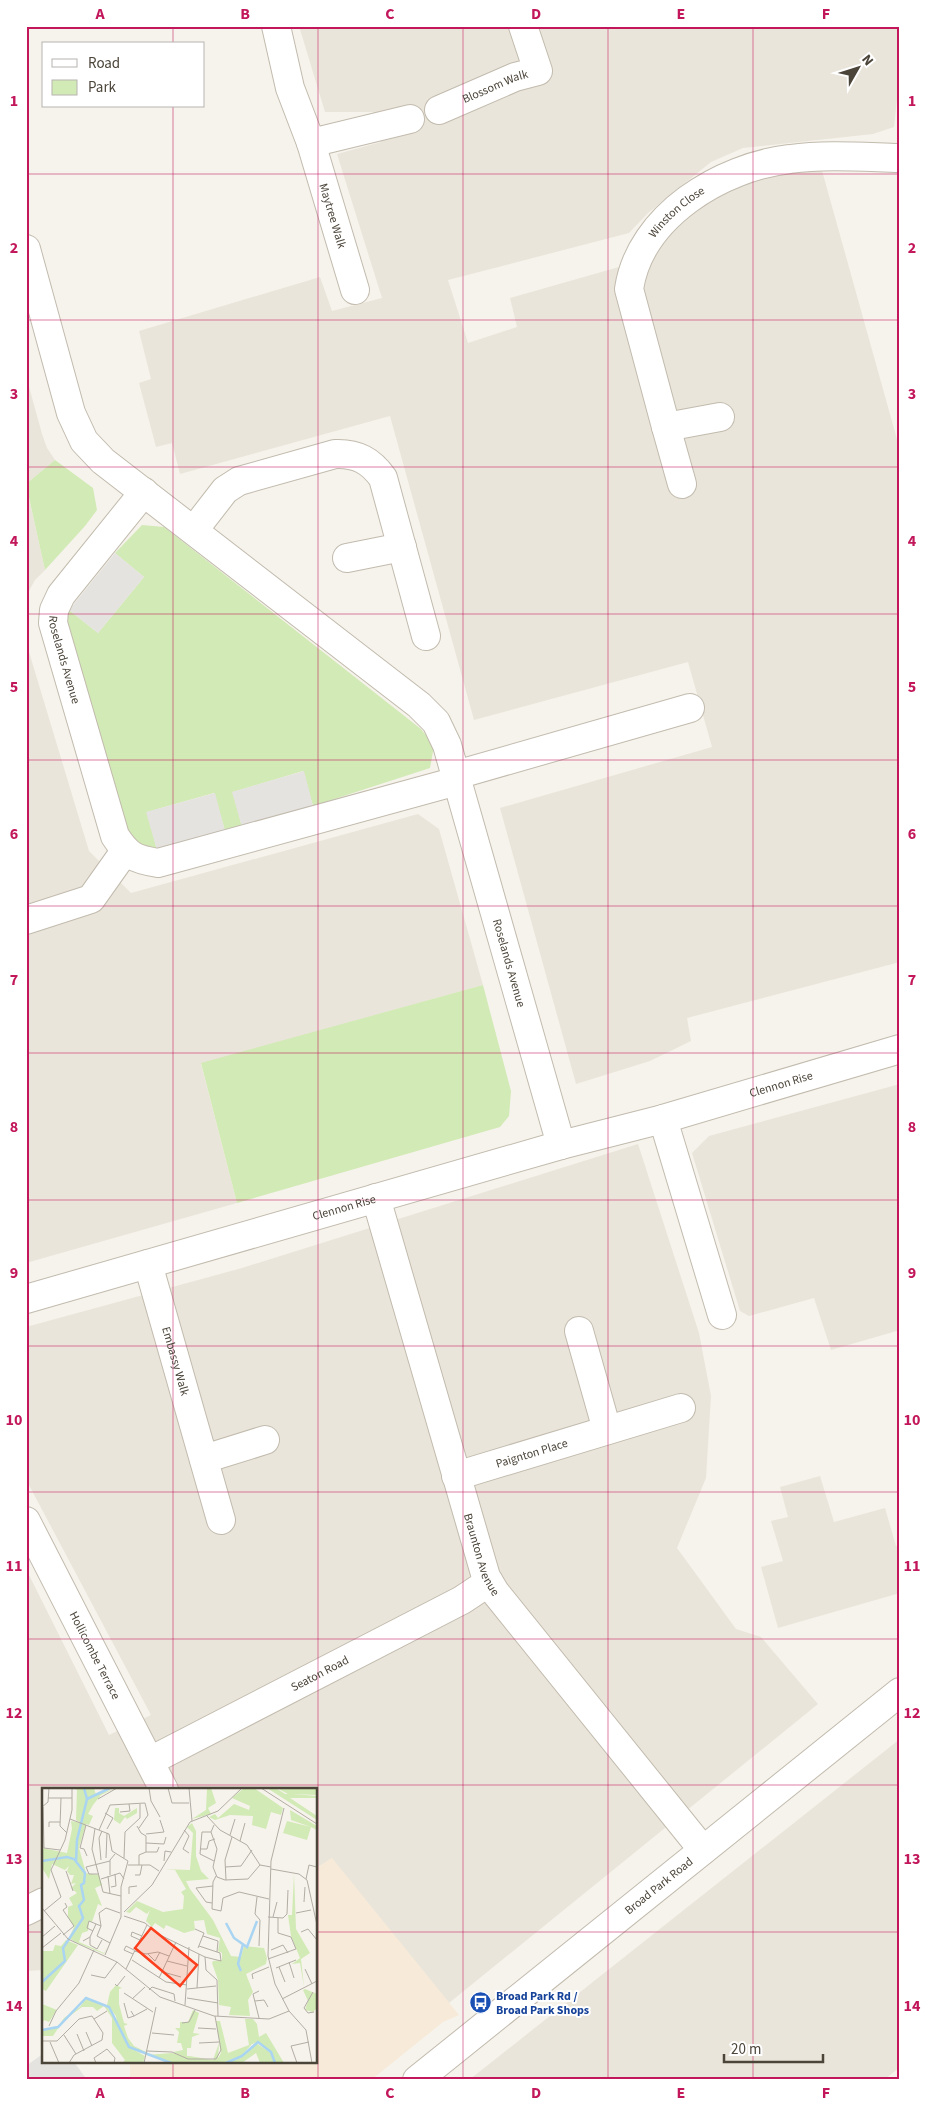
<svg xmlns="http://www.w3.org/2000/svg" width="926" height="2106" viewBox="0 0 926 2106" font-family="'Source Sans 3',sans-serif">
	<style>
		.residential { fill: #eae5da }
		.commercial { fill: #f7ead8 }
		.green { fill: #d2eab5 }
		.parking { fill: #e5e3e0 }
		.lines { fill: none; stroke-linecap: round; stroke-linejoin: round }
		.minor-casing { stroke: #c2bbae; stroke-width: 30 }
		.minor { stroke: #fff; stroke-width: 28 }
		.grid { fill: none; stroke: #c2185b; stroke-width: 1; stroke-opacity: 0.55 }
		.labels { text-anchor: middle; stroke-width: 4; stroke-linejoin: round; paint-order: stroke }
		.street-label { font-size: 12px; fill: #4b4439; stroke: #fff }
		.transit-label { font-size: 12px; font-weight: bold; fill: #164399; stroke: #fff; text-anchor: start }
		.inset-river { fill: none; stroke: #a9d4f2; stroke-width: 2.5 }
		.inset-road { fill: none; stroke: #b2ada4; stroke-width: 1 }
		.view { fill: #fc3f1d; fill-opacity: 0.15; stroke: #fc3f1d; stroke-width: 2.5 }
		.inset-edge { fill: none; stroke: #4b4439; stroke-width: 2.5 }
		.neatline { fill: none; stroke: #c2185b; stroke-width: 2 }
		.grid-label { font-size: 16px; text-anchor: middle; font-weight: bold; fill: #c2185b }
	</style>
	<rect width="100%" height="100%" fill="#f6f3ec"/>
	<g class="residential">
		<path d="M299 26H900V72L894 127 873 134 743 148 711 162 648 213 629 233 448 280 468 343 517 327 510 298 647 259 687 211 761 176 821 167 900 450V962L687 1018 691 1041 650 1061 576 1084 500 808 712 747 688 662 474 720 390 416 180 474 172 443 156 447 139 383 151 379 139 331 320 277 332 311 382 298 337 154 381 142 373 112H325Z"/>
		<path d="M26 376 42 434 47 448 55 460 26 484Z"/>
		<path d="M26 485 45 570 35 580 26 596Z"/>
		<path d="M26 642 89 851 131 893 418 814 439 829 483 985 201 1064 237 1203 26 1263Z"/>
		<path d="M900 1084V1330L831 1350 814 1298 749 1316 740 1311 692 1153 709 1136Z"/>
		<path d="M638 1144 699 1333 711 1396 706 1478 677 1548 736 1629 761 1637 818 1704 449 2003 332 1859 316 1868V1790H44V1970L26 1971V1569L109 1735 151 1715 30 1487 26 1477V1327L242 1268Z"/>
		<path d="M820 1476 834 1522 885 1508 896 1546 900 1545V1593L778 1628 761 1567 783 1561 771 1521 788 1517 780 1487Z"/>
		<path d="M900 1739V2067L884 2080H469Z"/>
	</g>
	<path class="commercial" d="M332 1858 459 2015 443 2022 371 2080H130V2062H316V1868Z"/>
	<g class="green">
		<path d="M55 460 93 488 97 510 85 526 45 570 26 484Z"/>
		<path d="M142 525 164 527 421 729 434 746 430 768 313 806 303 771 233 792 242 827 225 831 214 793 147 812 157 850 144 851 128 840 64 625 69 610 98 633 144 577 115 553Z"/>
		<path d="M483 985 511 1091 509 1116 500 1127 237 1203 201 1063Z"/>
	</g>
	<g class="parking">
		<path d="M115 553 144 577 98 633 69 610Z"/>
		<path d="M304 771 313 806 242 827 232 792Z"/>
		<path d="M215 793 225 831 157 850 146 812Z"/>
		<path d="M44 2053V2062H74L87 2080H26V2066Z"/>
	</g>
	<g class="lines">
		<defs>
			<g id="minor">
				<path d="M276 26 290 88 311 143 410 119"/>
				<path id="s1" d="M439 110 515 77 538 71 523 26"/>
				<path id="s2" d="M311 143 355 290"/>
				<path id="s3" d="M26 249 71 413 84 441 103 461 419 705 436 722 447 745 561 1145"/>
				<path id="s4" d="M720 417 666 427 629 289C640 216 721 167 790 159 826 154 863 157 900 158"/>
				<path d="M666 427 682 484"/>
				<path id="s5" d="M144 492 61 595 54 610 53 623 115 836C128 856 134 859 158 863L457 781"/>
				<path d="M194 530 225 490 239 481 335 454C357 453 371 461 383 478L426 636"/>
				<path d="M347 558 402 547"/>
				<path d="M456 775 690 708"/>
				<path d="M26 920 91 899 125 851"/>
				<path d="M663 1119 722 1315"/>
				<path id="s6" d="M376 1198 486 1577 495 1592 703 1850"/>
				<path id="s7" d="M148 1264 221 1520"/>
				<path id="s8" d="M26 1299 561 1145 663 1119 900 1049"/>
				<path d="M579 1331 607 1430"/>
				<path d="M204 1459 265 1440"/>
				<path id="s9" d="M456 1476 681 1408"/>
				<path id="s10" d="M26 1521 164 1790"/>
				<path id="s11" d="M150 1761 462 1600 489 1582"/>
				<path d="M26 1911 44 1902"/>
				<path id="s12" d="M417 2080 900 1692"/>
			</g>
		</defs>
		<use href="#minor" class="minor-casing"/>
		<use href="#minor" class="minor"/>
	</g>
	<path class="grid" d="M173 26V44M318 26V2080M463 26V2080M608 26V2080M753 26V2080M173 106V1790M26 174H900M26 320H900M26 467H900M26 614H900M26 760H900M26 906H900M26 1053H900M26 1200H900M26 1346H900M26 1492H900M26 1639H900M26 1785H900M26 1932H44M316 1932H900M173 2062V2080"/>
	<defs>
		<symbol id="bus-disc" viewBox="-11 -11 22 22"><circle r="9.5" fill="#1a4fb4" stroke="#fff"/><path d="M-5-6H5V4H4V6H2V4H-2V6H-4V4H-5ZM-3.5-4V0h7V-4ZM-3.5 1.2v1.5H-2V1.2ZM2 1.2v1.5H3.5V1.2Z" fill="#fff"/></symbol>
	</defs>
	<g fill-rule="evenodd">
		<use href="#bus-disc" x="468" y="1990" width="25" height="25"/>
	</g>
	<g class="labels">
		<g class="street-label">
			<text dy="4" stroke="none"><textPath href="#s1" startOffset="61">Blossom Walk</textPath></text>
			<text dy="4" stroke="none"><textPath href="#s4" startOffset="291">Winston Close</textPath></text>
			<text dy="4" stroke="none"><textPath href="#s2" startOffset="76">Maytree Walk</textPath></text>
			<text dy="4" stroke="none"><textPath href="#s5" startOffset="200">Roselands Avenue</textPath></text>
			<text dy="4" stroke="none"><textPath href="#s3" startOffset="904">Roselands Avenue</textPath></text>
			<text dy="4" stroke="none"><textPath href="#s8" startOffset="785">Clennon Rise</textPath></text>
			<text dy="4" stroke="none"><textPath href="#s8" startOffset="331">Clennon Rise</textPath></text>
			<text dy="4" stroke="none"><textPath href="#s7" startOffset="101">Embassy Walk</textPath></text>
			<text dy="4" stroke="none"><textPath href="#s9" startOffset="79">Paignton Place</textPath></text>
			<text dy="4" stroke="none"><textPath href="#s6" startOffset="372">Braunton Avenue</textPath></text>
			<text dy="4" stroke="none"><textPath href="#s10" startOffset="151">Hollicombe Terrace</textPath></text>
			<text dy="4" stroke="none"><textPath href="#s11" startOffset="191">Seaton Road</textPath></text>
			<text dy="4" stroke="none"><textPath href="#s12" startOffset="310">Broad Park Road</textPath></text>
		</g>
		<g class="transit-label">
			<text x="496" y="2000">Broad Park Rd /<tspan x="496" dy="14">Broad Park Shops</tspan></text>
		</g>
	</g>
	<g transform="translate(42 1788)">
		<rect width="275" height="275" fill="#f6f3ec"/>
		<path d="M31 0H52L54 7 74 0 59 7 51 17 46 26 51 28 47 37 44 36 37 60 44 85 57 87 60 97 53 100 60 118 56 116 50 134 47 133 46 143 40 145 37 154 62 165 66 158 62 166 33 154 27 150 32 139 26 129V119L31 117 27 110 35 105 29 100 34 95 29 96 32 87H28L25 83 27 78 23 82 10 76 7 91 0 80V60L25 65 30 41 29 33 39 35 34 32 35 2ZM165 0H169L174 15 166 20 169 26 150 31 164 22ZM202 0H212L241 20 239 27 229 24 224 41 210 37 211 28 188 27 173 32 167 29 173 26 176 30 192 16 207 22 208 18 190 10ZM225 0H234L243 6H246L235 0H275V7L250 6 275 8V10H248L275 28V32ZM73 20H77V25L82 28 95 20V25L85 31 83 29 78 36 72 32ZM248 22 275 38V42L269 39 265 52 241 45 245 33 269 39 249 32ZM150 35 154 43V68L159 83 167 91 144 93 148 101 171 132 189 168 199 169 202 158 222 160 225 170 224 176 204 186 211 204 206 212 208 228 187 227 189 219 177 217 176 192 170 175 171 173 180 172V165L176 163 178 150 165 146 162 132 152 133 153 142 142 145 124 137 122 141 113 135 110 139 104 133 108 122 105 126 94 119 88 125 84 124 95 113 121 124 141 121 142 108 139 104 144 101 133 82 123 81 148 82 151 45 145 39ZM252 86 254 141 268 165 259 171 262 199 258 175 250 176 258 170 249 148 246 127H250ZM24 152 36 157 4 203 0 201 1 163H11L13 157 19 158ZM74 197 80 200 77 201V216L82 235 86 236 82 238 86 250 92 258 104 264 99 265 85 258 103 268 101 275H80L83 272 70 255V230L62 218 55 223 51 219H40L21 233 11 248H0V243L16 239 22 230 38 219 44 210 65 218 75 235 74 228 65 217 68 204ZM263 201 275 206V220L271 224 263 222 266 213 261 202ZM0 216 15 222 7 234 2 232 0 237ZM151 222 157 225 151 245 158 246 150 249 149 260H145V269H149L146 271 131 264 141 262 139 255H135L137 244 133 240H138V234H146ZM203 231H211L215 236 217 249 224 245 242 275H234L230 269 233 275H218L214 265 200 275H185L200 269 214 255 229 265 216 254 210 256 199 268 180 275H131L105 267 130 265 171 272 177 255 176 270 179 265 174 233H178L186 265 207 257Z" fill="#d2eab5"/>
		<path class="inset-river" d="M45 11 68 0M0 73 25 69 32 71 43 85 42 95 39 97 42 112 37 118 41 130 21 160 23 173 0 194M34 74 35 52 45 11 42 0M184 135 192 150 205 159 215 133M199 183 196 176 201 156M0 242 16 239 44 210 67 219 87 259 129 275M184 275 200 268 216 254 229 264 233 275"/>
		<path class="inset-road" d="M107 0 109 13 118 29M126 0 130 15H147M147 0 150 33M219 0 275 36M6 10H30M19 10 18 38 25 45M56 11 75 0M0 19 6 14 7 0M1 19 2 60M242 20 229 73 226 168 233 196 247 223M78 24 88 23 87 16M63 25 71 30 65 41M165 28 178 42 205 57 218 77 229 79M28 31 67 46 70 63 86 73 79 99V129L63 167M44 37 38 60 42 61 45 68M172 37 169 44 175 61 171 79 175 89 183 92 206 91 218 77M95 38 99 45 104 48V64L97 67V77M7 39V34H18M53 40 50 61 61 104 79 108M57 42 68 17 103 15 106 27 97 40M142 42 147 48 141 61 147 65M169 44H160L158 66 172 73M104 46 122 44 118 32M188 47 193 31M198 53 203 35M104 55 122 56 124 49M2 60 18 62M158 61H165L167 53 173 51M104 64H115L117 59M64 70 65 45M82 70 83 44 98 30V16M59 72 57 50 60 43M122 73 123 63 129 64M86 77H108L117 83M183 79 199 78 210 62M229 81 257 86 265 92 275 137M24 83 31 103M57 86H47L44 79 68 73M68 87V72L73 66M93 87H98L100 77M66 88 68 106M174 88 171 94 170 121 179 123 181 110 197 104 227 111M59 91 78 85 82 91M264 91 267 77 275 79M184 92 183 72 190 49M69 99 74 98 73 86M87 106V99L95 98M215 109 213 126 218 132 217 158M262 114 263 99M170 115 164 114 154 100 171 98M0 120 26 151 75 174 118 209 172 228 227 231 247 223 264 242 270 275M2 123 19 109 9 82 23 52 30 22V0M82 124 110 97 148 34 176 23 200 0M254 125 269 122M82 128 103 135 116 146 163 169 179 173 178 165 157 158M226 129 241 130 245 126 246 102M231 129 235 114M153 141 162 145 156 160M51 143 45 140 47 133 59 138M259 144 266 141 275 152M21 147 32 138 21 122 25 119 23 115M161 148 176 153 175 164M0 149 13 138M48 149V157L55 161 60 152M98 152 89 148 90 144 100 148M41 153 48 149 54 136M68 155 55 148 59 138 57 125 64 120 78 125M0 160 19 145M229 162 241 157 246 165M92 163 104 166 116 164 127 168M91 166 82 162 84 158 92 162M106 166 113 173 118 164M163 169 164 182 175 192 176 228M226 171 254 161 249 149 236 145V130M90 172 124 194 145 197M125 173 145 178M247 174 252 190M237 179 243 194M234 180 254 172M84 181 105 137M263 181 270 196M121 184 139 189M49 187 63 190 75 174M117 190 134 154M211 191 210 186 227 179M73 196 75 198 83 188M155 200 157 166M145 201 174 198M107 202 110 199 132 206 133 213M271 204 262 220 266 225 272 224M82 205 111 224M145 210 176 215M90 211 103 199M240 211 275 193M213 213 222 212 226 219M82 215 86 230 92 228M143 217 147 159M89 223 92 228 105 221M217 230 211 206 217 203M52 231 65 223M140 235 147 234 153 222M7 238 14 223 37 195 52 162M156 240 174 241M44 244 50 258M110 245 132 247M35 246 42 263M22 247 34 266M0 253H15L37 231 50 228 61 245 60 252 32 267 27 275M8 254 17 275M157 255 177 254M249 258 267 254M249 258 255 275M105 263 130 264 146 271H174L179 262 173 228M54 275 52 270 65 261 73 270 72 275M102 275 114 219"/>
		<path class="view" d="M109 140 155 177 138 198 93 160Z"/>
		<rect width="275" height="275" class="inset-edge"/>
	</g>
	<rect width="926" height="2106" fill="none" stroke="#ffffff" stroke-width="55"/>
	<rect x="42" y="42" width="162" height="65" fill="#ffffff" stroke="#b7b4b0"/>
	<rect x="52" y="59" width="25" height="8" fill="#ffffff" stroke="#b7b4b0"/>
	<text x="88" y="68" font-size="15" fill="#4b4439">Road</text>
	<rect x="52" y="80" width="25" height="15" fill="#d2eab5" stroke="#b7b4b0"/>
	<text x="88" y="92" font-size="15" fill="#4b4439">Park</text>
	<g transform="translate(858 68) rotate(51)" stroke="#ffffff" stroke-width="4" paint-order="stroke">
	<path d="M0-4L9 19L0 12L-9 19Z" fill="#4b4439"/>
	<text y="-8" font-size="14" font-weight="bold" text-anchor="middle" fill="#4b4439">N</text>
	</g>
	<path d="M724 2054v8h99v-8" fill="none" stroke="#4b4439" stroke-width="2.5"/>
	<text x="731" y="2054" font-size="15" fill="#4b4439" stroke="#ffffff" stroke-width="4" paint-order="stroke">20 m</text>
	<rect x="28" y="28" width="870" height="2050" class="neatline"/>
	<g class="grid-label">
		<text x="100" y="19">A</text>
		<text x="245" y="19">B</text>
		<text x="390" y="19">C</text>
		<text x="536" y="19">D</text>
		<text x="681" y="19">E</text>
		<text x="826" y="19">F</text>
		<text x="14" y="106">1</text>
		<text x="912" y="106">1</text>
		<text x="14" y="253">2</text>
		<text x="912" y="253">2</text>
		<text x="14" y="399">3</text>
		<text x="912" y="399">3</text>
		<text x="14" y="546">4</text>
		<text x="912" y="546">4</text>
		<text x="14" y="692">5</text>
		<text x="912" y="692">5</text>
		<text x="14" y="839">6</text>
		<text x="912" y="839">6</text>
		<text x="14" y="985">7</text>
		<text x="912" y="985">7</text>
		<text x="14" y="1132">8</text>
		<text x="912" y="1132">8</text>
		<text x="14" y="1278">9</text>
		<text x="912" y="1278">9</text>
		<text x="14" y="1425">10</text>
		<text x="912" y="1425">10</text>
		<text x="14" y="1571">11</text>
		<text x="912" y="1571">11</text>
		<text x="14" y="1718">12</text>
		<text x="912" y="1718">12</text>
		<text x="14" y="1864">13</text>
		<text x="912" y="1864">13</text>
		<text x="14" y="2011">14</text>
		<text x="912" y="2011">14</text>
		<text x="100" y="2098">A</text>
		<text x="245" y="2098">B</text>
		<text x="390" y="2098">C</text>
		<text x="536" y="2098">D</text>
		<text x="681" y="2098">E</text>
		<text x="826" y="2098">F</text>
	</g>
</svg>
